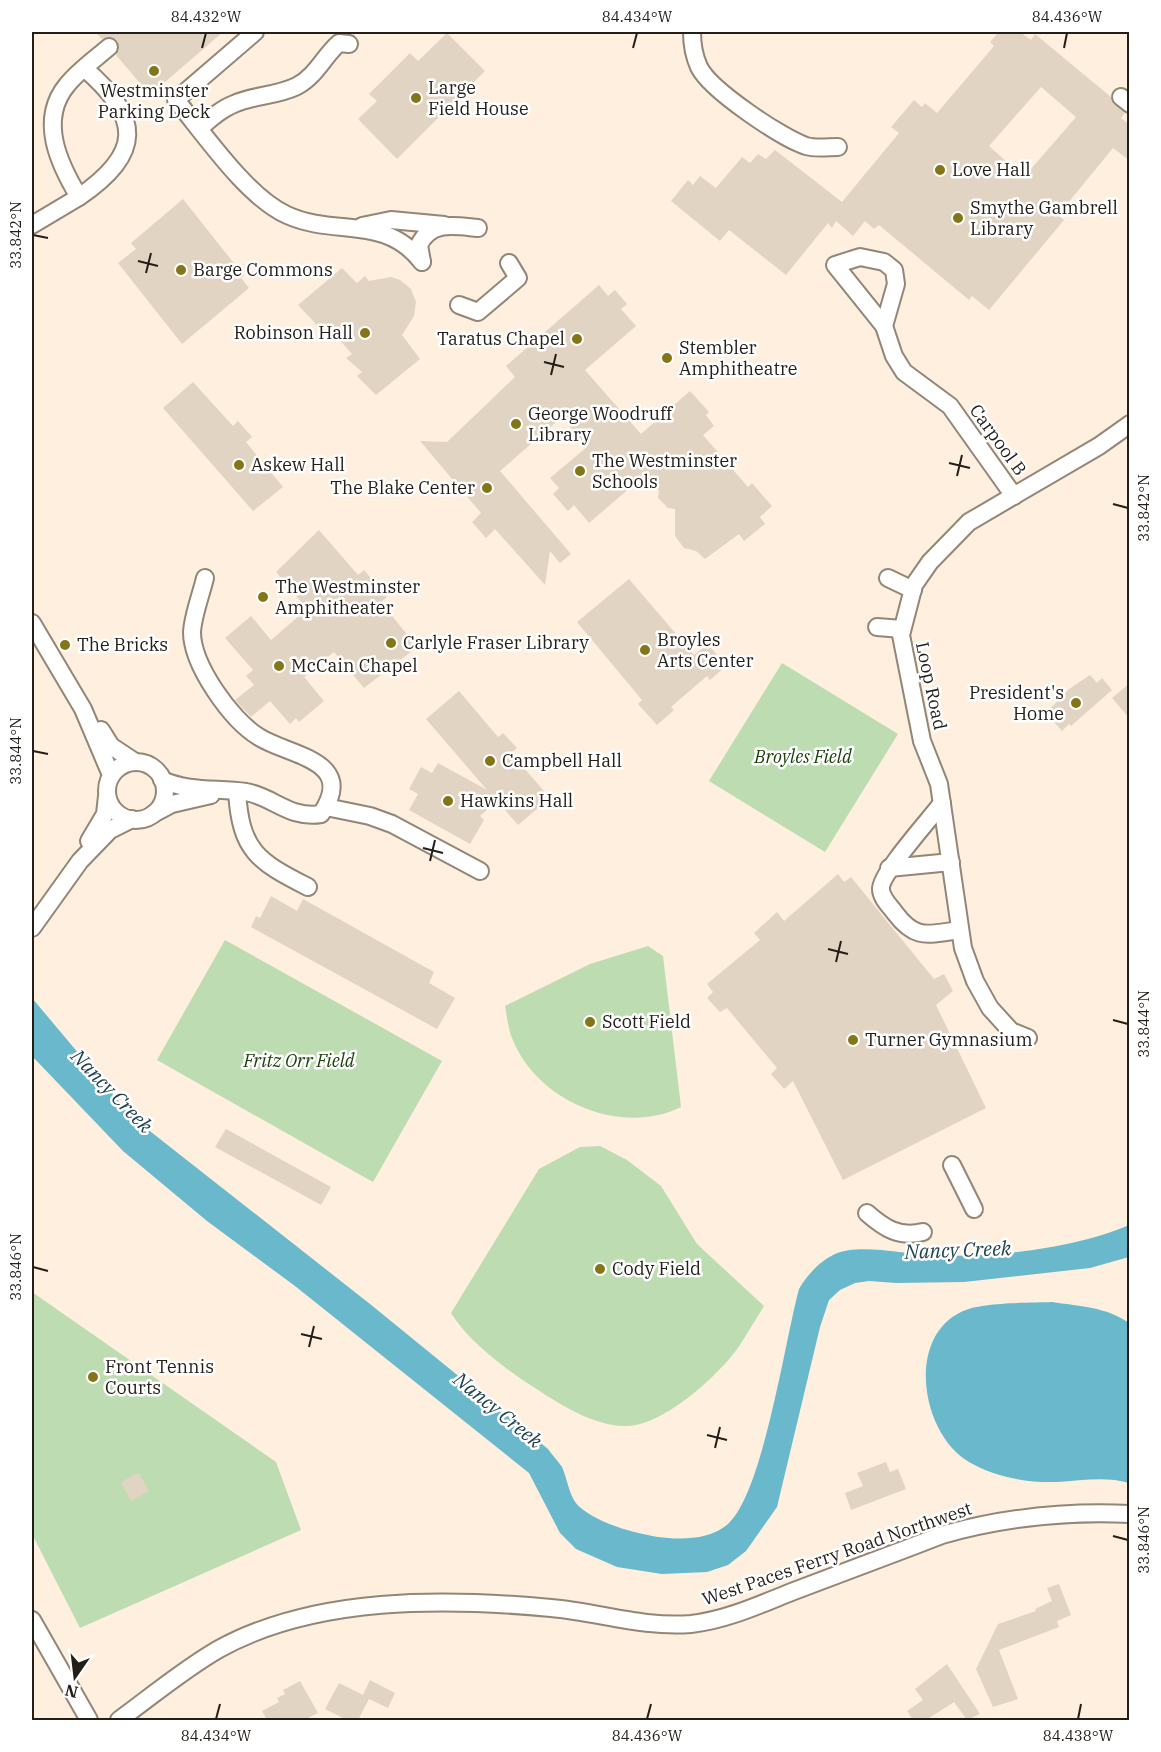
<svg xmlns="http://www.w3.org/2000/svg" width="1161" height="1752" viewBox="0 0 1161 1752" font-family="'IBM Plex Serif',serif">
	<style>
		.green { fill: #bddcb1 }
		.water { fill: #69b8cc }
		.building { fill: #e2d4c3; fill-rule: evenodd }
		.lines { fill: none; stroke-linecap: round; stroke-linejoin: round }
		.minor-casing { stroke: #938676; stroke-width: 20 }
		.minor { stroke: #fff; stroke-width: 16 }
		.ticks { fill: none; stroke: #231e18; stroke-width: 2 }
		.poi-dot { fill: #837518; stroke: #fff; stroke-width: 2 }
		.labels { text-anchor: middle; stroke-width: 5; stroke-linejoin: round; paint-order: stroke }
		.poi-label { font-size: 18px; fill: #231e18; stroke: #fff; text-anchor: start }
		.street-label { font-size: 18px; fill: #231e18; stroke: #fff }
		.park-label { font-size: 18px; font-style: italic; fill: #1d400a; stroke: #fff }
		.water-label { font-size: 20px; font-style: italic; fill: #1e434c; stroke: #fff }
		.neatline { fill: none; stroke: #231e18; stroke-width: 2 }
		.ticks-label { font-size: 15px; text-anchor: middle; fill: #231e18 }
	</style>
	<rect width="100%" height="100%" fill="#feefde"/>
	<g class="green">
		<path d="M782 663 898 734 825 852 709 781Z"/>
		<path d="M225 940 442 1061 373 1182 157 1060Z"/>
		<path d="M648 946 663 956 681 1107C621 1137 536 1101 512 1038 508 1028 507 1016 505 1006L590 964Z"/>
		<path d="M600 1146 627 1160 661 1186 697 1244 764 1306C756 1319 748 1332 740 1345 720 1374 665 1425 627 1426 594 1427 558 1403 532 1386 503 1367 468 1341 451 1313L539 1169 580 1147Z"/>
		<path d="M32 1292 276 1462 301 1530 80 1628 32 1534Z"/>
	</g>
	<g class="water">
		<path d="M32 998 132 1117 370 1304 548 1449C552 1455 558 1461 562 1467 568 1480 569 1499 581 1508 600 1524 634 1533 658 1537 680 1540 710 1540 728 1524 763 1493 785 1340 799 1289 807 1275 820 1261 835 1254 859 1243 904 1254 931 1255 989 1259 1077 1248 1129 1225V1257L1090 1268 964 1282 896 1283 869 1281 855 1283 840 1290 829 1300 820 1327 777 1507 746 1551 728 1565 707 1572 662 1574 617 1567 576 1549 560 1533 529 1473 295 1286 207 1221 123 1151 32 1056Z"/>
		<path d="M1052 1302C1078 1306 1107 1307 1129 1323V1483C1105 1476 1081 1481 1057 1482 1027 1483 995 1477 969 1462 922 1435 905 1339 961 1312 980 1302 1029 1303 1052 1302Z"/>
	</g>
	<g class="building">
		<path d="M95 32H223L150 95 116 55 119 46 117 40 108 37 102 39Z"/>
		<path d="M999 32H1020L1031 40 1035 34 1111 97 1114 105 1125 113 1121 118 1130 125V161L1113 148 1058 215 1064 220 989 310 972 296 969 300 879 225 874 229 865 221 853 236 836 221 832 228 828 223 786 275 729 230 720 241 671 201 688 180 693 185 700 176 716 188 742 157 750 163 758 154 766 159 775 150 842 202 899 133 891 127 914 100 922 107 925 103 937 113 994 46 990 42ZM1041 87 1076 117 1024 177 989 146Z"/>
		<path d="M447 33 485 71 397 159 358 119 377 101 369 94 410 53 418 61Z"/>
		<path d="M183 199 244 276 241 278 249 288 182 344 118 263 136 249 131 243Z"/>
		<path d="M342 268 357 283 365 276 369 281 391 277 400 280 411 289 416 302 414 316 402 335 420 359 376 395 357 376 362 372 346 358 352 354 336 336 331 340 298 305Z"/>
		<path d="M599 285 608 296 615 290 627 304 621 309 636 326 585 370 641 434 690 391 709 412 706 415 714 426 703 435 748 487 752 483 772 506 760 517 765 524 744 541 739 534 705 559 696 551 684 548 675 536V509L668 508 658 498 659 490 631 487 589 523 574 505 568 511 553 494 559 488 550 478 587 447 562 417 500 471 571 554 560 563 550 551 545 585 495 529 486 538 472 522 481 513 420 441 447 442 515 377 506 366Z"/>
		<path d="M193 382 233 426 238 421 252 437 246 442 283 487 253 511 163 408Z"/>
		<path d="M319 530 358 575 364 570 387 597 381 602 417 647 364 688 334 652 304 677 324 701 299 722 296 718 290 724 270 701 251 717 235 700 254 685 246 676 253 670 225 638 251 616 271 640 307 609 276 572Z"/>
		<path d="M629 579 694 655 708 644 726 666 710 680 707 676 671 707 674 710 657 725 638 704 642 700 577 622Z"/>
		<path d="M1090 675 1097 683 1102 678 1112 690 1071 726 1069 724 1062 731 1046 713 1069 689Z"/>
		<path d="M1130 683V719L1112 698Z"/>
		<path d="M459 691 498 737 503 733 517 748 511 753 550 798 518 825 497 801 480 816 484 820 470 844 409 810 418 794 409 789 421 767 432 773 438 763 487 790 426 719Z"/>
		<path d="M838 874 844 882 851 877 934 979 944 974 953 991 936 1005 986 1108 843 1180 793 1081 784 1089 771 1074 777 1068 727 1008 720 1012 707 998 713 992 707 984 760 940 754 933 777 912 784 921Z"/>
		<path d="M271 896 297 911 303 899 434 972 429 983 455 998 437 1029 251 927 256 916 260 918Z"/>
		<path d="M226 1129 331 1187 321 1205 215 1147Z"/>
		<path d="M886 1462 890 1472 898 1469 906 1489 851 1510 845 1493 863 1486 857 1473Z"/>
		<path d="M139 1473 149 1491 131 1501 121 1482Z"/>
		<path d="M1059 1584 1071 1615 1057 1621 1059 1627 999 1650 1018 1699 993 1707 976 1669 998 1624 1036 1611 1035 1609 1052 1601 1047 1588Z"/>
		<path d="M947 1664 980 1714 967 1720 954 1702 926 1720H913L907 1711 923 1700 915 1689Z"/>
		<path d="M370 1680 395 1693 388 1708 369 1699 358 1720H347L325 1709 339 1683 363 1695Z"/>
		<path d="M300 1681 318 1713 304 1720H267L262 1711 279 1702 277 1698 285 1694 283 1690Z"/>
	</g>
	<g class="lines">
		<defs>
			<g id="minor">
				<path d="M255 32 176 100C205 135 247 197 287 215 335 237 385 214 422 262"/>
				<path d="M692 32C692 43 694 56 699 67 710 90 782 138 806 146 816 149 828 147 838 147"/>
				<path d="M84 68C142 118 143 153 79 197 59 164 38 120 67 85 78 71 95 59 109 47"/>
				<path d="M1121 97 1130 104"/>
				<path d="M200 128C210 119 221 109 234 104 254 95 277 96 297 86 316 76 324 56 339 43L349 44"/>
				<path d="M32 225 79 197"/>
				<path d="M362 226 391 220 444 225"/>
				<path d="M860 257 884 262 894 270 896 284 884 326 835 265Z"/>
				<path d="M422 262 419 245C431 220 455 226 478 228"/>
				<path d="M459 305 478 312 518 278 509 263"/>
				<path d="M884 326 894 356 904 372 950 406 1014 496"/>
				<path d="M888 578 913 590"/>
				<path d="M32 623 83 709 111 775"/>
				<path d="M877 627 902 629"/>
				<path d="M101 730 111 746 135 762"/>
				<circle cx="136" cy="791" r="29"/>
				<path d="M162 780C189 792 217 788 246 792 274 797 289 819 321 814 358 760 289 756 259 737 231 720 192 665 192 632 193 615 201 595 205 578"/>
				<path d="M237 792C241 851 257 861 308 887"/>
				<path d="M942 803C931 818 880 874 881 889 881 898 890 906 895 913 916 941 928 934 960 930"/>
				<path d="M326 807 370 816 392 824 480 871"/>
				<path d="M153 814 172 804 211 795"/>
				<path d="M89 841 105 814 107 796"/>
				<path d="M889 868 951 862"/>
				<path d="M32 928 80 861 110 830 132 819"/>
				<path d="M1028 1038 1011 1031 990 1008 975 981 963 948 939 784 922 741 901 635 914 585 930 562 969 522 1099 446 1130 424"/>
				<path d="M952 1165 974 1209"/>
				<path d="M867 1213C884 1228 899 1238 923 1232"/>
				<path d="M32 1620 89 1720"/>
				<path d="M119 1720C152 1696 184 1669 219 1649 315 1596 445 1598 551 1608 598 1612 643 1628 691 1624 727 1620 761 1604 794 1591 844 1572 893 1554 942 1535 1005 1517 1065 1511 1130 1514"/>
			</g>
		</defs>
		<use href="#minor" class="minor-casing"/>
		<use href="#minor" class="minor"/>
	</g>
	<path class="ticks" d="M202 48 206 33M633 48 637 33M1064 48 1067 33M33 235 48 238M138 261 158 266M146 273 151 253M544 362 564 367M551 375 556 354M949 463 970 468M957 476 962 455M1113 504 1128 508M33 751 48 754M423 848 443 853M430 861 435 840M828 949 848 954M836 962 841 941M1113 1020 1128 1024M33 1267 48 1271M301 1334 322 1339M309 1347 314 1326M707 1435 727 1440M715 1448 720 1427M1113 1536 1128 1540M216 1719 220 1704M647 1719 651 1704M1078 1719 1081 1704"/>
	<g class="poi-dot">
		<circle cx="154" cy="71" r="6"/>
		<circle cx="416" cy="98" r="6"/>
		<circle cx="940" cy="170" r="6"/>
		<circle cx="958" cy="218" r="6"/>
		<circle cx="181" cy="270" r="6"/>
		<circle cx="365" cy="333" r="6"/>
		<circle cx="577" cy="339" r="6"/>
		<circle cx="667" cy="358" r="6"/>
		<circle cx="516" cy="424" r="6"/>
		<circle cx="239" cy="465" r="6"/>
		<circle cx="580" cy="471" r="6"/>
		<circle cx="487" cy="488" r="6"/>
		<circle cx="263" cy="597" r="6"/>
		<circle cx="391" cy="643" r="6"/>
		<circle cx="65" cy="645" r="6"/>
		<circle cx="645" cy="650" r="6"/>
		<circle cx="279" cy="666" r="6"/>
		<circle cx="1076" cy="703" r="6"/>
		<circle cx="490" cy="761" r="6"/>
		<circle cx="448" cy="801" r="6"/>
		<circle cx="590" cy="1022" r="6"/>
		<circle cx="853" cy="1040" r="6"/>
		<circle cx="600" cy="1269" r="6"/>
		<circle cx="93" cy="1377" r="6"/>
	</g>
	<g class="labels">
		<g class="poi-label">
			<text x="428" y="94">Large<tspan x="428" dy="21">Field House</tspan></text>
			<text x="154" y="97" text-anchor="middle">Westminster<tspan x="154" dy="21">Parking Deck</tspan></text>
			<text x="952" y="176">Love Hall</text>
			<text x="970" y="214">Smythe Gambrell<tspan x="970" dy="21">Library</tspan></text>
			<text x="193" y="276">Barge Commons</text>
			<text x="353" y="339" text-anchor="end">Robinson Hall</text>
			<text x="565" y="345" text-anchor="end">Taratus Chapel</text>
			<text x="679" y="354">Stembler<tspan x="679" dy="21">Amphitheatre</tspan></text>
			<text x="528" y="420">George Woodruff<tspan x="528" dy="21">Library</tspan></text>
			<text x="592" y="467">The Westminster<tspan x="592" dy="21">Schools</tspan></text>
			<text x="251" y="471">Askew Hall</text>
			<text x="475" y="494" text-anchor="end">The Blake Center</text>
			<text x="275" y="593">The Westminster<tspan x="275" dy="21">Amphitheater</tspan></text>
			<text x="657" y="646">Broyles<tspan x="657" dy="21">Arts Center</tspan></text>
			<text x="403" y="649">Carlyle Fraser Library</text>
			<text x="77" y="651">The Bricks</text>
			<text x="291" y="672">McCain Chapel</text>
			<text x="1064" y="699" text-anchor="end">President's<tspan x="1064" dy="21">Home</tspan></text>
			<text x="502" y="767">Campbell Hall</text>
			<text x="460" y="807">Hawkins Hall</text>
			<text x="602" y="1028">Scott Field</text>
			<text x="865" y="1046">Turner Gymnasium</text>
			<text x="612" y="1275">Cody Field</text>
			<text x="105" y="1373">Front Tennis<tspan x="105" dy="21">Courts</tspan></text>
		</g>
		<g class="street-label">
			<text transform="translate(998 440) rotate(54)" y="6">Carpool B</text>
			<text transform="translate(931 686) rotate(78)" y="6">Loop Road</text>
			<text transform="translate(837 1554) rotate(-19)" y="6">West Paces Ferry Road Northwest</text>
		</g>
		<g class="park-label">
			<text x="803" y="763">Broyles Field</text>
			<text x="299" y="1067">Fritz Orr Field</text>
		</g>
		<g class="water-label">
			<text transform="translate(112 1091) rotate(46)" y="7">Nancy Creek</text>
			<text transform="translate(958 1250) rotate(-2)" y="7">Nancy Creek</text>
			<text transform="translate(498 1410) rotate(39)" y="7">Nancy Creek</text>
		</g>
	</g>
	<rect width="1161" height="1752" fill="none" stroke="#ffffff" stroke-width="66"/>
	<g transform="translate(75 1677) rotate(194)" stroke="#ffffff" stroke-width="4.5" paint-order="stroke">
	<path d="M0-4.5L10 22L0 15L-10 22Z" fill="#231e18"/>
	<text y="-9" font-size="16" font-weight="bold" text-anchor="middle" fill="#231e18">N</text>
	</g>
	<rect x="33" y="33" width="1095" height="1686" class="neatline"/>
	<g class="ticks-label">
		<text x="206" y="22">84.432°W</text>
		<text x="637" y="22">84.434°W</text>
		<text x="1067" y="22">84.436°W</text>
		<text transform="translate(16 235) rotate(-90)" y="5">33.842°N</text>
		<text transform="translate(1144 508) rotate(-90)" y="5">33.842°N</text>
		<text transform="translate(16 751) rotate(-90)" y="5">33.844°N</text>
		<text transform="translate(1144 1024) rotate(-90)" y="5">33.844°N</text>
		<text transform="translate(16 1267) rotate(-90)" y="5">33.846°N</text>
		<text transform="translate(1144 1540) rotate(-90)" y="5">33.846°N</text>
		<text x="216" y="1741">84.434°W</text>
		<text x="647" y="1741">84.436°W</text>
		<text x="1078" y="1741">84.438°W</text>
	</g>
</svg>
